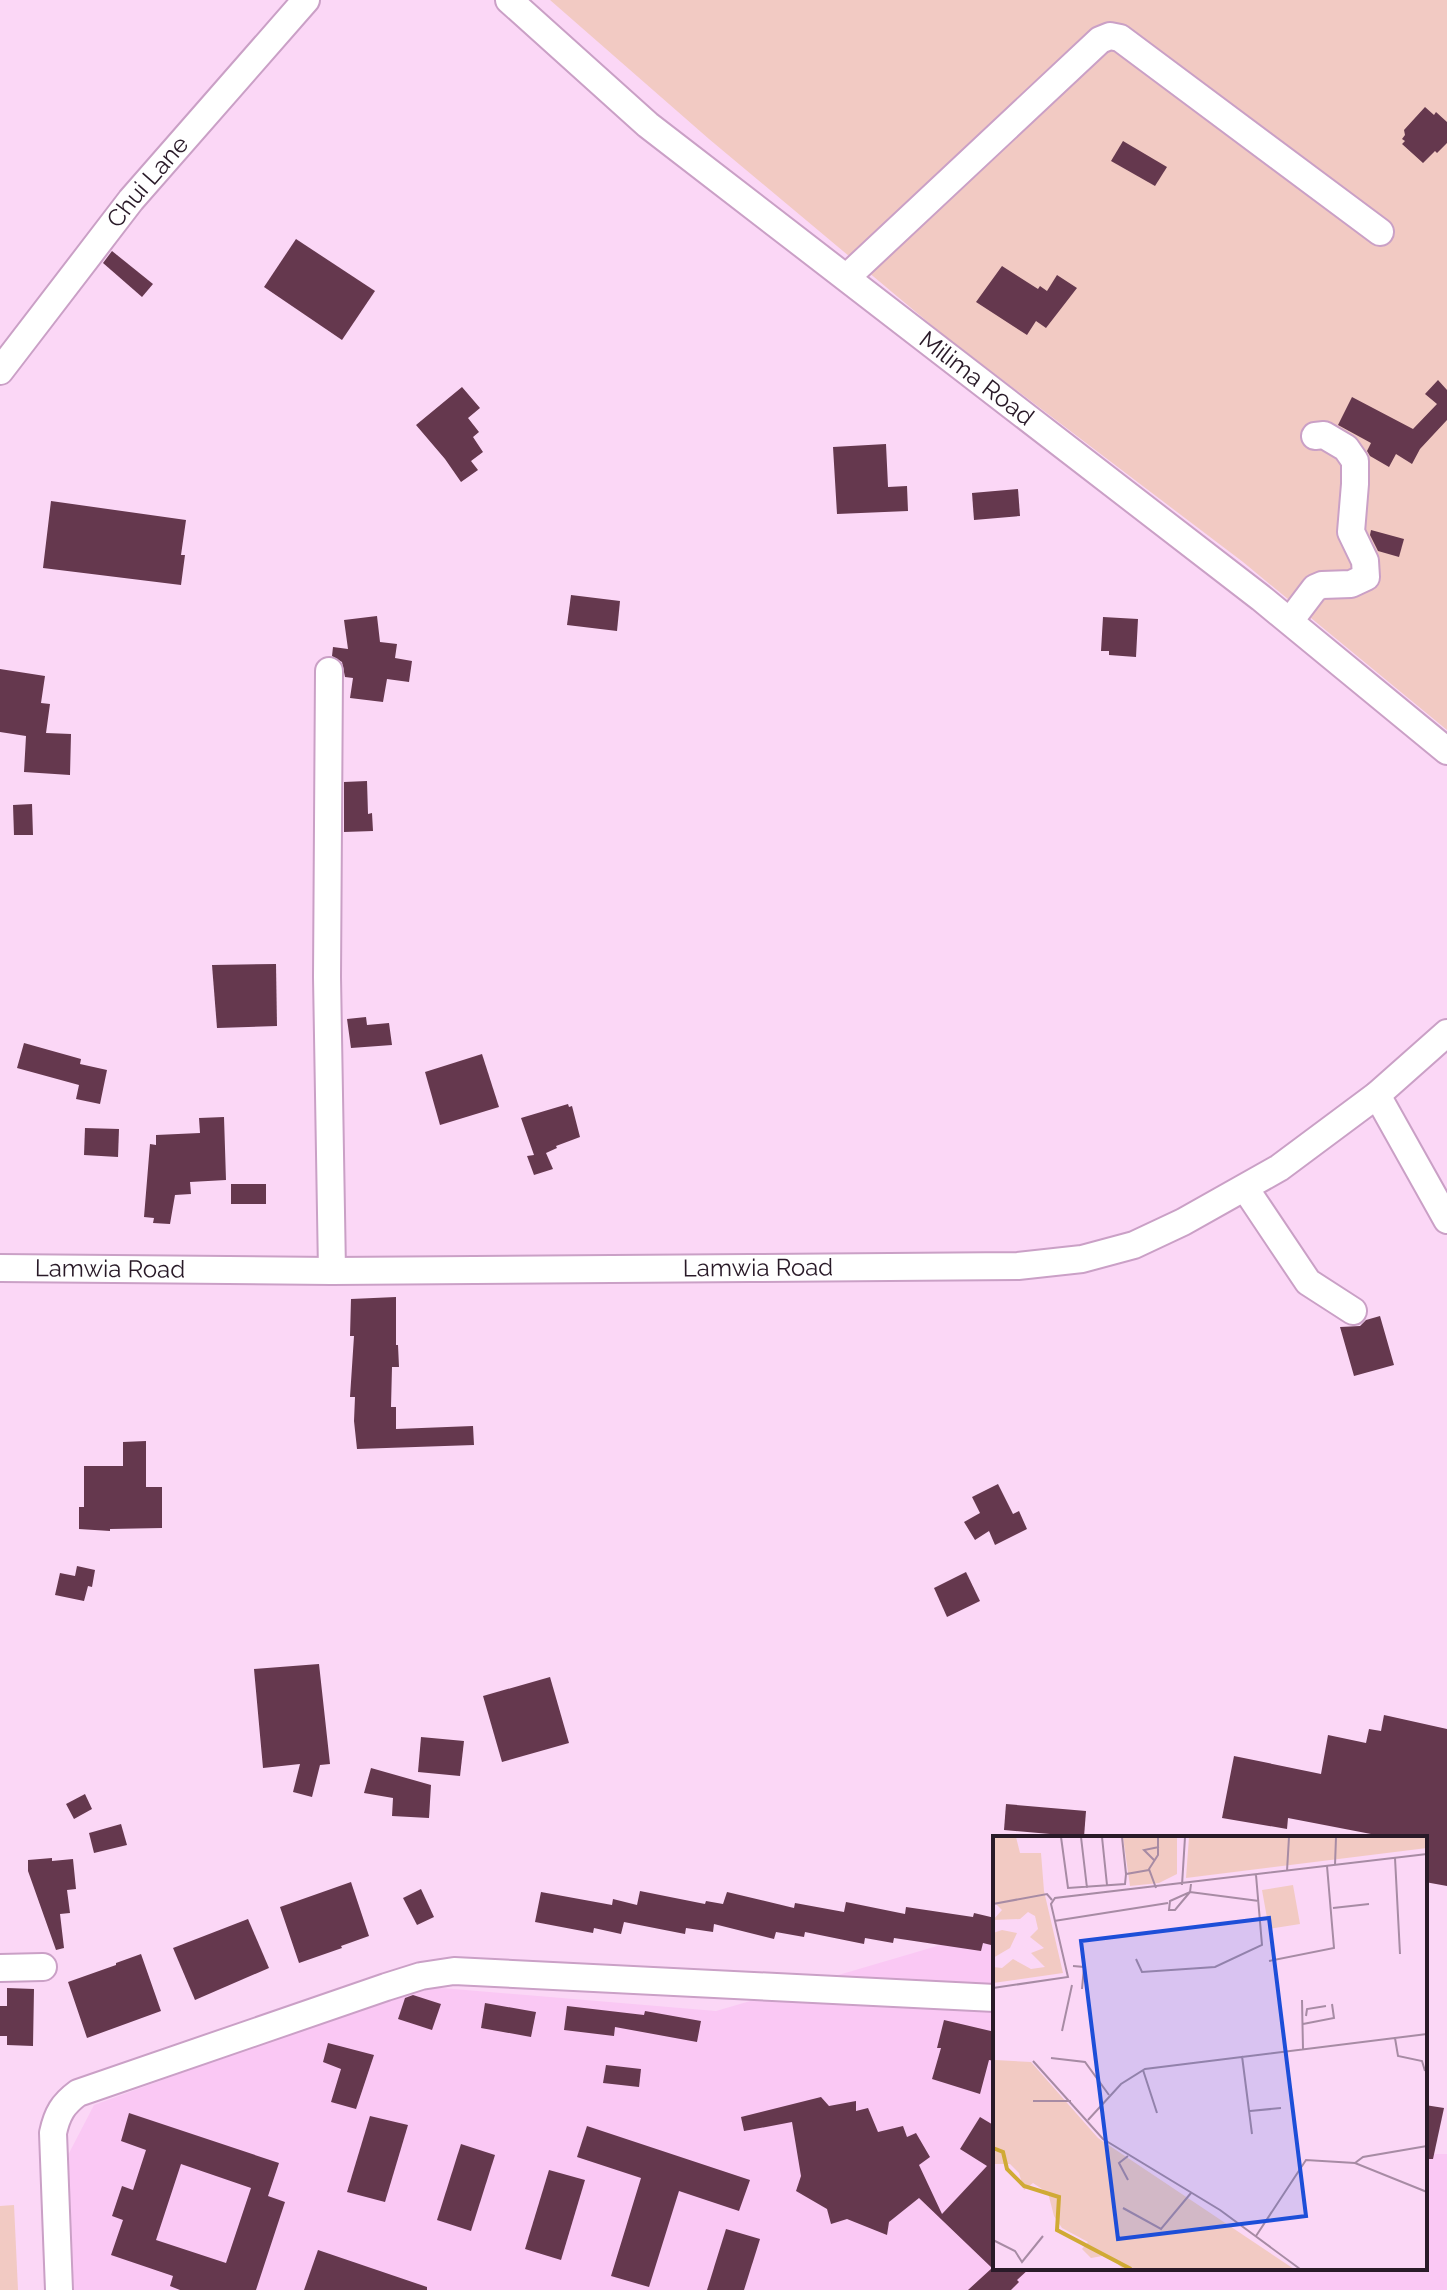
<svg xmlns="http://www.w3.org/2000/svg" width="1447" height="2290" viewBox="0 0 1447 2290" font-family="Raleway,sans-serif">
	<style>
		.built { fill: #fac8f4 }
		.green { fill: #f2cac3 }
		.building { fill: #65384e; fill-rule: evenodd }
		.lines { fill: none; stroke-linecap: round; stroke-linejoin: round }
		.minor-casing { stroke: #caa0c6; stroke-width: 30 }
		.minor { stroke: #fff; stroke-width: 26 }
		.labels { text-anchor: middle; stroke-width: 8; stroke-linejoin: round; paint-order: stroke }
		.street-label { font-size: 24px; fill: #291a28; stroke: #fff }
		.inset-river { fill: none; stroke: #d0aa35; stroke-width: 4 }
		.inset-road { fill: none; stroke: #a78ba4; stroke-width: 2 }
		.view { fill: #1d4ed8; fill-opacity: 0.15; stroke: #1d4ed8; stroke-width: 4 }
		.inset-edge { fill: none; stroke: #291a28; stroke-width: 4 }
	</style>
	<rect width="100%" height="100%" fill="#fbd7f6"/>
	<path class="built" d="M995 1929V2268H1425V2154H1447V2290H72L67 2157 94 2105 418 1986 716 2011Z"/>
	<g class="green">
		<path d="M550 0H1447V730L1243 562 941 333 709 139Z"/>
		<path d="M14 2205 18 2290H0V2206Z"/>
	</g>
	<g class="building">
		<path d="M1425 107 1434 115 1436 112 1447 122V143L1437 153 1435 151 1423 163 1402 144 1405 141 1402 139 1405 135 1404 130Z"/>
		<path d="M1123 141 1167 167 1155 186 1111 161Z"/>
		<path d="M296 239 375 291 342 340 264 287Z"/>
		<path d="M112 251 153 284 142 297 103 263Z"/>
		<path d="M1002 266 1038 289 1040 286 1047 291 1057 275 1077 288 1046 328 1036 321 1027 335 976 302Z"/>
		<path d="M1438 380 1447 390V420L1420 449 1412 464 1396 454 1389 467 1370 456 1367 451 1371 443 1338 425 1352 397 1413 429 1437 404 1425 394Z"/>
		<path d="M462 387 480 408 468 418 479 432 473 437 483 452 471 461 478 470 461 482 445 459 416 425Z"/>
		<path d="M886 444 888 487 907 486 908 511 837 514 833 447Z"/>
		<path d="M1018 489 1020 516 974 520 972 493Z"/>
		<path d="M51 501 186 520 181 555H185L181 585 43 568Z"/>
		<path d="M1371 530 1404 539 1399 557 1378 551 1370 535Z"/>
		<path d="M571 595 620 601 617 631 567 625Z"/>
		<path d="M377 616 380 642 397 644 395 658 412 661 409 682 387 679 383 702 350 698 353 678 345 677 342 662 332 656 333 647 348 649 344 620Z"/>
		<path d="M1103 617 1138 619 1136 657 1109 655V651H1101Z"/>
		<path d="M0 669 45 676 41 703 50 704 46 733 71 734 70 775 24 772 26 736 0 732Z"/>
		<path d="M367 781 368 814 372 813 373 831 344 832V782Z"/>
		<path d="M32 804 33 835H14L13 805Z"/>
		<path d="M276 964 277 1026 217 1028 212 965Z"/>
		<path d="M366 1017 367 1025 389 1023 392 1045 351 1048 347 1019Z"/>
		<path d="M24 1043 81 1059 80 1064 107 1070 100 1104 76 1099 79 1085 17 1068Z"/>
		<path d="M482 1054 499 1107 440 1125 425 1072Z"/>
		<path d="M568 1104 569 1107 572 1106 580 1137 556 1146 557 1148 546 1153 553 1169 534 1175 527 1156 534 1155 521 1118Z"/>
		<path d="M224 1117 226 1180 190 1182 191 1194 175 1195 170 1224 153 1223 154 1218 144 1217 150 1144 156 1145V1135L200 1133 199 1118Z"/>
		<path d="M85 1128 119 1129 118 1157 84 1155Z"/>
		<rect x="231" y="1184" width="35" height="20"/>
		<path d="M396 1297V1345H398L399 1367H392L391 1407H396V1429L473 1426 474 1445 357 1449 354 1421 355 1397H350L354 1336H350L351 1299Z"/>
		<path d="M1380 1316 1394 1365 1354 1376 1340 1327 1360 1326 1366 1320Z"/>
		<path d="M146 1441V1487H162V1528L110 1529V1531L79 1529V1507H84V1466H123V1442Z"/>
		<path d="M998 1484 1013 1514 1019 1511 1027 1529 995 1545 989 1531 975 1540 964 1522 980 1513 972 1497Z"/>
		<path d="M77 1566 95 1570 92 1587 88 1586 84 1601 55 1595 60 1573 75 1576Z"/>
		<path d="M966 1572 980 1601 947 1617 934 1588Z"/>
		<path d="M319 1664 330 1764 320 1765 312 1797 293 1792 300 1764 263 1768 254 1669Z"/>
		<path d="M550 1677 569 1743 502 1762 483 1696Z"/>
		<path d="M1384 1715 1447 1729V1886L1425 1882V1838H1371V1834L1288 1818 1287 1829 1222 1818 1234 1756 1321 1774 1328 1735 1366 1743 1369 1729 1381 1731Z"/>
		<path d="M421 1737 464 1741 460 1776 418 1772Z"/>
		<path d="M371 1768 431 1785 429 1818 392 1816 393 1798 364 1793Z"/>
		<path d="M85 1794 92 1809 74 1819 66 1804Z"/>
		<path d="M1006 1804 1086 1811 1084 1837 1004 1830Z"/>
		<path d="M121 1824 127 1845 94 1853 89 1833Z"/>
		<path d="M52 1858V1861L73 1859 76 1889 67 1890 70 1913 60 1914 64 1948 56 1950 28 1871V1860Z"/>
		<path d="M351 1882 369 1936 341 1946 342 1948 299 1963 280 1907Z"/>
		<path d="M421 1889 434 1917 417 1925 403 1898Z"/>
		<path d="M640 1891 705 1904 706 1901 723 1904 727 1892 794 1908 795 1903 844 1912 846 1902 905 1914 906 1907 973 1917 974 1913 995 1918V1946L983 1943 981 1951 894 1938 893 1943 865 1938 864 1944 805 1932 804 1937 776 1932 774 1939 714 1924 713 1932 686 1928 685 1934 624 1922 621 1934 594 1928 593 1933 535 1922 541 1892 612 1905 613 1899 637 1905Z"/>
		<path d="M248 1919 269 1968 195 2000 173 1948Z"/>
		<path d="M141 1954 161 2011 87 2038 68 1982 116 1965V1963Z"/>
		<path d="M7 1988 34 1989 33 2046 7 2045V2036H0V2006H7Z"/>
		<path d="M413 1995 441 2004 432 2030 398 2019 405 1998Z"/>
		<path d="M485 2003 536 2012 531 2037 481 2028Z"/>
		<path d="M567 2006 644 2015 645 2011 701 2021 697 2042 615 2027 614 2036 564 2030Z"/>
		<path d="M944 2020 995 2032V2061L989 2060 980 2094 932 2079 941 2048H937Z"/>
		<path d="M328 2043 374 2055 356 2109 331 2102 341 2069 323 2062Z"/>
		<path d="M606 2065 641 2069 639 2087 603 2083Z"/>
		<path d="M821 2097 829 2106 856 2101V2111L868 2108 878 2132 903 2126 907 2137 916 2133 930 2157 919 2165 942 2214 987 2166 960 2149 980 2117 995 2126V2268H1030L1017 2280 1019 2282 1011 2290H968L992 2268 919 2198 889 2222 887 2235 847 2219 831 2224 827 2209 796 2191 801 2176 792 2122 744 2131 741 2117Z"/>
		<path d="M1425 2105 1444 2108 1433 2159H1425Z"/>
		<path d="M129 2113 279 2163 268 2196 285 2202 256 2290H180L170 2286 173 2276 111 2255 123 2220 112 2216 122 2186 133 2190 146 2150 121 2141ZM181 2164 251 2188 226 2263 156 2240Z"/>
		<path d="M370 2116 408 2125 385 2202 347 2192Z"/>
		<path d="M587 2126 750 2180 739 2211 679 2191 649 2287 611 2276 641 2178 577 2157Z"/>
		<path d="M461 2144 495 2155 471 2231 437 2220Z"/>
		<path d="M549 2170 585 2180 561 2260 525 2249Z"/>
		<path d="M726 2229 760 2239 744 2290H707Z"/>
		<path d="M318 2250 427 2287V2290H304Z"/>
	</g>
	<g class="lines">
		<defs>
			<g id="minor">
				<path id="s1" d="M509 0 648 125 1261 598 1447 751"/>
				<path d="M847 277 1100 40 1110 36 1120 38 1380 232"/>
				<path id="s2" d="M0 371 131 200 306 0"/>
				<path d="M1290 621 1315 588 1322 585 1351 584 1366 577 1365 561 1351 532 1355 484V461L1346 448 1324 435 1315 436"/>
				<path d="M329 671 327 977 332 1271"/>
				<path d="M1377 1095 1447 1220"/>
				<path d="M1245 1188 1308 1282 1353 1311"/>
				<path id="s3" d="M0 1268 332 1271 750 1268 1018 1266 1082 1259 1134 1245 1183 1222 1279 1168 1377 1095 1447 1033"/>
				<path d="M0 1968 43 1967"/>
				<path d="M59 2290 53 2133C57 2114 63 2104 78 2093L386 1987 421 1976 454 1971 995 1998"/>
			</g>
		</defs>
		<use href="#minor" class="minor-casing"/>
		<use href="#minor" class="minor"/>
	</g>
	<g class="labels">
		<g class="street-label">
			<text dy="8" stroke="none"><textPath href="#s2" startOffset="240">Chui Lane</textPath></text>
			<text dy="8" stroke="none"><textPath href="#s1" startOffset="602">Milima Road</textPath></text>
			<text dy="8" stroke="none"><textPath href="#s3" startOffset="758">Lamwia Road</textPath></text>
			<text dy="8" stroke="none"><textPath href="#s3" startOffset="110">Lamwia Road</textPath></text>
		</g>
	</g>
	<g transform="translate(993 1836)">
		<rect width="434" height="434" fill="#fbd7f6"/>
		<path d="M0 1H23L27 17H48L51 55 70 137 0 147V131L9 132 20 123 38 133 52 131 38 117 51 112 37 101 45 93 42 80 35 76 27 83 0 84 9 74 0 65ZM130 1H184V38L166 47 137 50ZM196 1H434V12L193 42ZM300 49 307 88 276 93 269 54ZM9 94 24 97 17 112 0 122V97ZM0 218 2 224 38 226 105 302 301 433H130L115 419 98 422 89 413 95 406 69 392 61 380 55 357 40 347 31 354 26 337 17 328H2Z" fill="#f2cac3"/>
		<path class="inset-river" d="M0 312 10 316 14 333 31 350 66 361 64 394 138 433"/>
		<path class="inset-road" d="M68 1 75 52 132 48 133 38M88 1 94 52M109 1 114 49M129 1 133 38 156 34M402 22 407 118M161 24 151 14 166 11M342 29 343 1M294 35 296 1M198 48 197 56 182 74H176L177 65 197 56 266 65M189 49 192 1M163 52 156 33 165 19V1M0 68 54 58 59 64M340 72 376 68M61 85 175 67M143 123 149 136 222 131 269 109 263 39M276 125 341 112 334 30M80 130 91 131 89 153M0 152 75 141 58 68 62 62 434 18M309 164 310 213M313 180 314 173 333 170M310 188 341 182 339 168M69 195 79 149M402 202 405 220 429 225 432 235M249 220 259 298M58 222 92 226 116 259M40 225 110 303 227 374 307 433M150 234 164 277M40 265H78M257 275 288 272M95 284 128 248 152 233 434 198M362 327 370 321 434 310M135 344 126 327 135 320M130 372 168 393 198 357M263 400 313 324 362 327 434 356M0 404 22 415 29 426 50 400"/>
		<path class="view" d="M276 82 313 380 125 403 88 105Z"/>
		<rect width="434" height="434" class="inset-edge"/>
	</g>
</svg>
